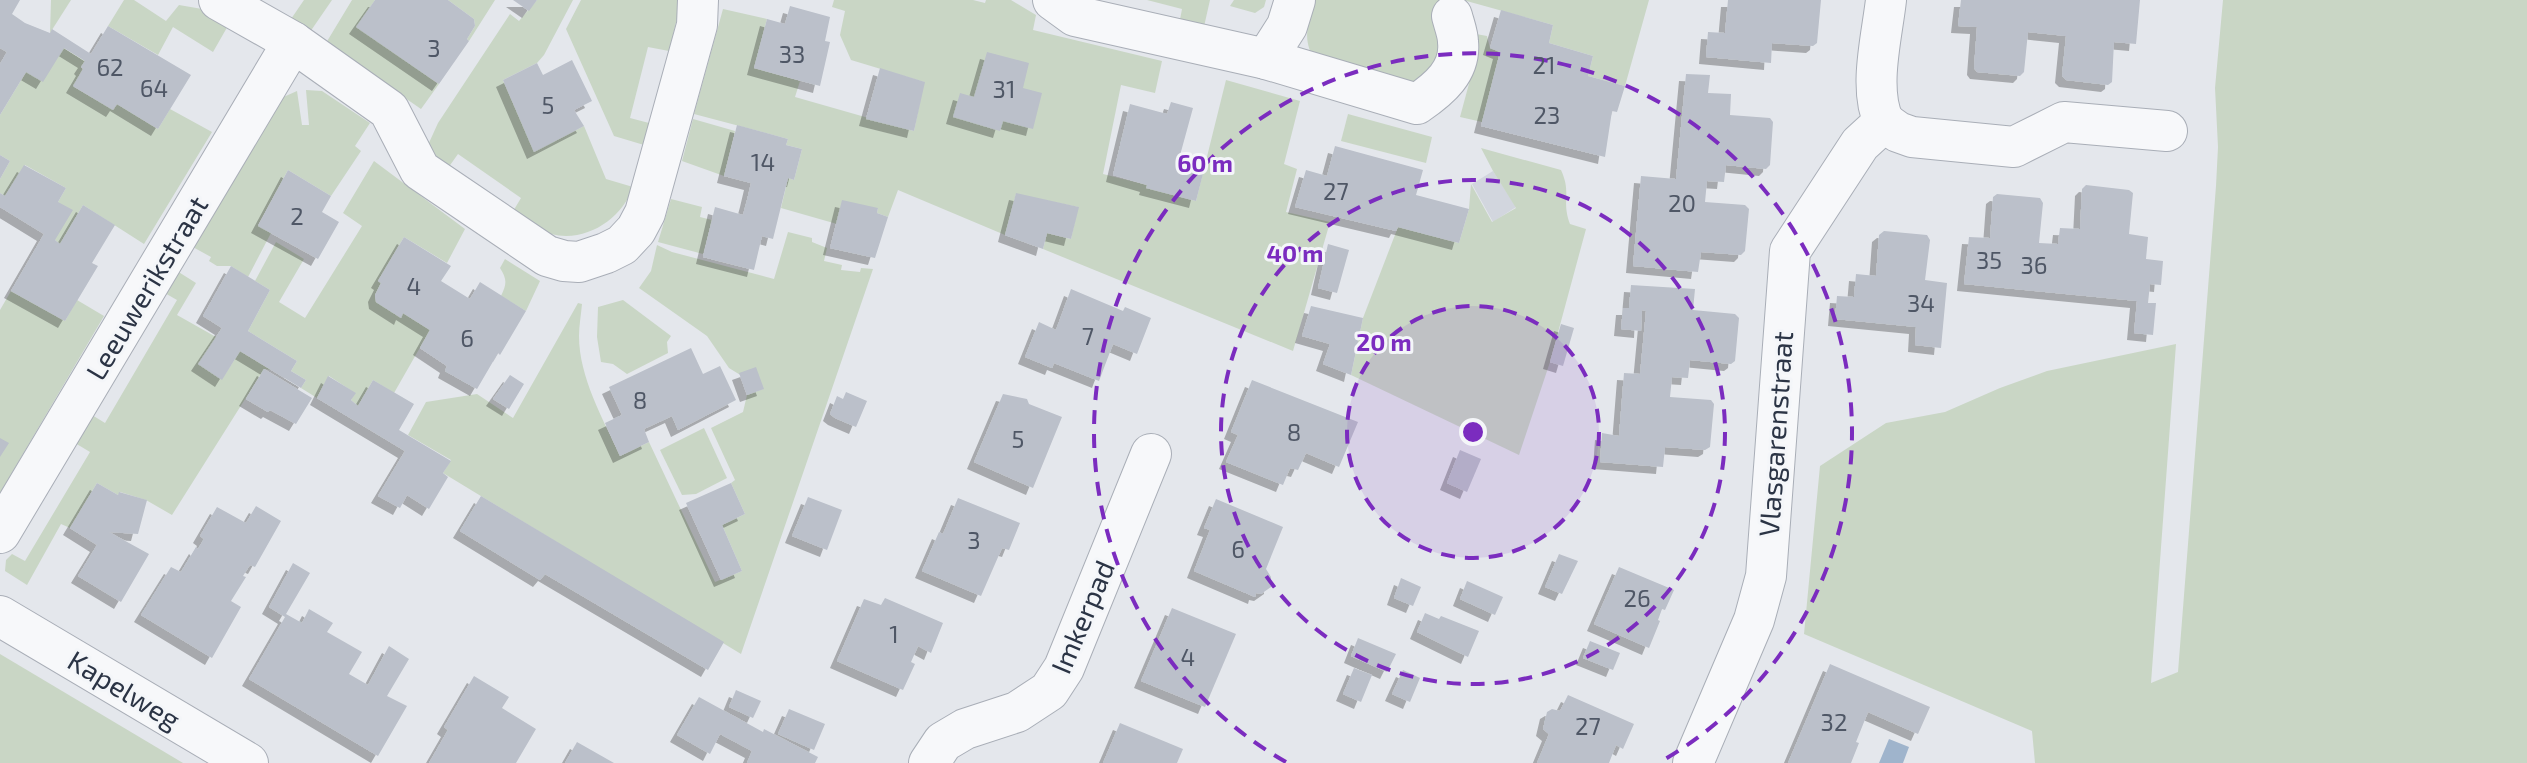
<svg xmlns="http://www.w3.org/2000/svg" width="2527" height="763" viewBox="0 0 2527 763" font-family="'Exo 2',sans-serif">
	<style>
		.built { fill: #d2d6de }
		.green { fill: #c9d6c5 }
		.water { fill: #9fb4cc }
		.building { fill: #bbc0ca; filter: url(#shadow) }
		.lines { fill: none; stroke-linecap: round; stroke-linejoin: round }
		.minor-casing { stroke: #a9aeb7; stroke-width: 42 }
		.minor { stroke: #f7f8fa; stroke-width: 40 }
		.ring { fill: none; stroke: #7b2cbf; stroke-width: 4; stroke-dasharray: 14 10 }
		.labels { text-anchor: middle; stroke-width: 6; stroke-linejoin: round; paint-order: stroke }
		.number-label { font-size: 24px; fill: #4f5766 }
		.street-label { font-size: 28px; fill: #2b3445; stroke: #f4f6f9 }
		.centre { fill: #7b2cbf; stroke: #f4f6f9; stroke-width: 4 }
		.ring-label { font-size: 24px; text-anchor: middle; font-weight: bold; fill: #7b2cbf; stroke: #f4f6f9; stroke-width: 6; stroke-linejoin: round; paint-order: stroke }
	</style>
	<defs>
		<filter id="shadow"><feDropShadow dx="-7" dy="7" stdDeviation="0" flood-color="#0004"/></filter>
	</defs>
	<rect width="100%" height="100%" fill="#e4e7ec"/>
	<path class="built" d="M1493 171 1516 207 1493 222 1472 184Z"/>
	<g class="green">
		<path d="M51 0H71L50 33Z"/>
		<path d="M124 0H134L166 21 179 5 208 10 229 24 213 52 173 27 158 55 108 26Z"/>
		<path d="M304 0H332L310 32 291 19Z"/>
		<path d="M352 0H375L357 27 439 84 421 109 326 43Z"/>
		<path d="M448 0H495L469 41 467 39 475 26 474 19Z"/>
		<path d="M537 0H573L544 55 537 63 503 80 534 151 584 126 606 179 633 187C622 219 586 243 551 234 537 231 524 221 512 213L521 198 458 154 448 168 437 160 428 145 438 123 510 14 519 21Z"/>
		<path d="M581 0H678L679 10 669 51 648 47 630 118 649 123 644 145 614 136 566 29Z"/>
		<path d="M834 0H973L985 3 986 0H1011L1036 15 1033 30 1162 61 1155 93 1121 85 1103 174 1147 185V188L1196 201 1226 80 1300 101 1284 164 1297 169 1286 212 1330 222 1293 351 1043 249 1047 233 1071 239 1078 207 1016 194 1005 235 898 190 888 217 877 213 878 208 837 224 781 208 788 178 794 180 802 149 786 145 788 139 694 114 723 9 767 19 754 68 800 81 795 97 914 131 924 82 851 60 840 35 845 11 832 7Z"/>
		<path d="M1147 0H1210L1203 31 1179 25 1182 9Z"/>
		<path d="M1234 0H1266L1264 7 1255 13 1230 6Z"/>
		<path d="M1314 0H1439C1429 15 1437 23 1439 38 1440 45 1440 52 1441 59L1412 86 1313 57C1302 37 1309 21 1314 0Z"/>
		<path d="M1463 0H1649L1625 86 1588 76 1593 56 1549 43 1553 25Z"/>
		<path d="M2223 0H2527V763H2035L2032 731 1804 634 1820 466 1886 423 1945 412 2000 388 2047 371 2176 344 2151 683 2178 672 2216 186 2218 147 2215 88Z"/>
		<path d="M1476 34 1487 36 1490 48 1500 52 1482 122 1460 117 1477 54Z"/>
		<path d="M64 48 85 61 81 67 83 69 74 87 112 109 117 104 158 129 170 109 212 132 144 244 83 205 60 244 55 240 58 202 66 188 25 165 5 196 0 193V179L10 161 0 155V115L26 72Z"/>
		<path d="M306 90 322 91 370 123 355 146 361 151 331 196 288 170 258 225 271 233 248 277 231 266H217L209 261 211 257 191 246 279 99 297 91 302 125H309Z"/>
		<path d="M1348 114 1432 137 1426 163 1341 141Z"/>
		<path d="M693 119 735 131 724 176 682 161Z"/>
		<path d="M1481 148 1561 170C1572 194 1561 200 1570 224L1586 229 1550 362 1519 455 1351 375 1363 318 1398 227 1459 243 1469 209 1471 184 1492 222 1516 208 1493 171Z"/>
		<path d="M374 161 465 229 447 263 404 237 378 281 381 283 375 295 376 302 400 317 403 313 430 330 394 393 373 380 358 406 351 400 355 393 329 376 317 398 301 388 306 380 291 371 297 361 248 331 270 290 255 281 276 242 304 259 279 302 305 318 362 226 343 213Z"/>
		<path d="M671 199 702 207 700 217 712 220 703 254 658 242Z"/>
		<path d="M788 232 812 238V242L827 248 824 261 842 265 841 270 860 272 861 268 873 269 741 654 443 473 451 460 408 435 426 402 477 394 513 418 578 303 582 304C581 315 579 326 579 336 579 377 603 419 620 456L649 442 715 582 742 571 722 525 745 514 731 483 735 480 711 428 743 412 747 395 763 389 729 368 707 336 639 288 651 271 657 245 672 252 774 279Z"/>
		<path d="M505 259 540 281 526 311 501 296C507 284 507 279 500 268Z"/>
		<path d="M177 271 196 283 177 315 216 337 222 379 240 351 271 370 264 369 172 515 146 500 120 492 118 495 97 483 70 528 61 524 27 585 5 571 6 560 12 554 25 561 90 452 75 443 92 415 105 423 177 300 163 292Z"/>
		<path d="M11 291 65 321 77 300 104 316 0 493V310Z"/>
		<path d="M623 300 671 336 667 342 668 353 627 374 613 364 601 362 597 337 598 307Z"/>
		<path d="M704 428 727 478 696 494 682 495 660 450Z"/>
		<path d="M0 654 183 763H0Z"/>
	</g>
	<path class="water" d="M1889 739 1909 747 1903 763H1879Z"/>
	<g class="building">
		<path d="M0 0H20L12 14 25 23 50 33 52 29 91 54 108 26 191 75 158 129 117 104 113 110 73 86 83 69 81 67 85 61 64 48 43 82 26 72 0 115V64L7 52 0 48Z"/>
		<path d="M375 0H448L474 19 475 26 467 39 469 41 439 84 356 27Z"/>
		<path d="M513 0H537L529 11Z"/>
		<path d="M1728 0H1821L1817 43 1813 46 1772 43 1771 63 1706 57 1708 32 1725 33Z"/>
		<path d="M1961 0H2140L2136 44 2114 42 2112 82 2108 85 2066 80 2062 76 2066 36 2028 32 2024 72 2020 76 1977 72 1974 68 1977 27 1958 26Z"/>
		<path d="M790 6 830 17 825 41 830 42 820 86 754 68 767 19 785 24Z"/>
		<path d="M1501 10 1553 25 1549 43 1593 56 1588 76 1625 86 1617 112 1612 111 1605 157 1481 126 1500 52 1490 48Z"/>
		<path d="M987 52 1029 63 1023 88 1042 93 1033 129 1003 121 1000 131 953 117 960 93 974 97Z"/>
		<path d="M572 60 592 101 574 110 584 126 534 152 503 80 537 63 543 75Z"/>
		<path d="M880 68 925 82 914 131 866 119Z"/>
		<path d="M1686 74 1710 75 1708 93 1731 94 1730 115 1770 118 1773 122 1770 165 1766 169 1726 165 1724 182 1707 181 1705 202 1745 205 1749 209 1745 251 1741 255 1701 252 1698 272 1633 266 1641 176 1676 179Z"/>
		<path d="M1171 102 1193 108 1179 159 1205 166 1196 201 1146 188 1147 185 1113 175 1130 104 1167 114Z"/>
		<path d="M737 125 788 139 786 145 802 149 794 180 788 178 773 239 762 236 754 270 703 257 715 207 743 215 747 200 751 183 724 176Z"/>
		<path d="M1335 146 1423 170 1416 195 1469 209 1459 243 1398 227 1396 231 1295 207 1306 170 1327 176Z"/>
		<path d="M0 155 10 161 0 179Z"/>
		<path d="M24 165 66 188 58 202 73 210 55 240 60 244 83 205 115 225 92 263 98 266 65 321 11 291 44 234 0 207V193L5 196Z"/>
		<path d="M288 170 331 196 322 212 339 222 318 259 258 226Z"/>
		<path d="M2086 185 2129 190 2133 193 2129 234 2148 237 2146 259 2163 261 2161 285 2150 284 2148 303H2156L2153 335 2134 333 2137 301 1964 284 1969 237 1990 238 1993 197 1997 194 2040 198 2043 203 2039 243 2058 244 2060 228 2080 229 2082 189Z"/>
		<path d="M1016 193 1079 207 1071 239 1047 233 1043 249 1005 235Z"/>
		<path d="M842 200 878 208 877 213 888 217 875 258 830 248Z"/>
		<path d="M1884 231 1927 235 1930 240 1925 280 1947 283 1941 348 1915 345 1916 327 1835 319 1837 296 1854 297 1856 274 1876 276 1879 235Z"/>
		<path d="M404 237 451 266 441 281 470 299 480 282 526 311 500 355 498 353 477 389 445 371 447 366 420 348 430 330 403 313 401 318 376 302 375 295 381 283 378 281Z"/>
		<path d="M1328 244 1349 250 1337 293 1318 288Z"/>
		<path d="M231 266 270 290 248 331 297 361 291 371 306 380 301 388 240 351 222 380 198 364 222 328 203 316Z"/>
		<path d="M1631 285 1695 289 1693 310 1735 314 1739 318 1735 361 1731 364 1690 360 1688 378 1672 377 1670 397 1711 400 1714 404 1710 447 1705 450 1665 447 1663 467 1600 462 1602 433 1619 436 1624 373 1640 374 1646 311 1642 310 1641 331 1621 329 1623 308H1629Z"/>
		<path d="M1071 289 1123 311 1125 307 1151 318 1137 354 1113 344 1099 381 1054 363 1052 368 1025 357 1039 322 1056 330Z"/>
		<path d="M1311 306 1363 318 1351 375 1323 364 1330 344 1302 336Z"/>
		<path d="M1561 324 1574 328 1563 366 1550 362Z"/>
		<path d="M691 348 703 374 720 366 736 400 678 430 672 416 644 429 649 442 620 456 605 423 622 415 609 387Z"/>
		<path d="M756 367 764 389 747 395 739 373Z"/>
		<path d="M264 369 312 398 296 424 270 410 268 412 246 399Z"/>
		<path d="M510 375 524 384 509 409 493 399Z"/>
		<path d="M328 376 356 393 351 400 358 406 373 380 414 404 399 430 451 461 443 473 448 477 429 509 407 495 400 508 378 496 405 451 317 398Z"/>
		<path d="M1252 380 1358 422 1339 467 1306 453 1298 470 1290 468 1283 485 1226 462 1238 435 1231 432Z"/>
		<path d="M846 392 867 401 856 427 835 418 830 414 837 396 843 399Z"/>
		<path d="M1003 394 1027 399 1029 404 1062 417 1033 488 974 462Z"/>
		<path d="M0 438 9 443 0 457Z"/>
		<path d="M1460 450 1481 459 1467 492 1447 483Z"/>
		<path d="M97 483 118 495 119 492 147 500 138 534 109 532 149 554 121 602 78 576 97 545 70 528Z"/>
		<path d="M731 483 745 514 722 525 742 571 721 580 686 503Z"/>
		<path d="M481 496 724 642 708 670 545 574 540 580 460 531Z"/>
		<path d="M808 497 842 510 827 550 792 536Z"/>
		<path d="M958 498 1020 523 1009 550 1002 548 981 596 922 571 939 532 943 534Z"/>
		<path d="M1216 499 1283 527 1266 569 1271 577V587L1261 594 1256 593 1255 597 1194 571 1210 530 1204 528Z"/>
		<path d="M256 506 281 521 255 567 250 565 243 576 246 577 231 601 241 607 212 658 141 615 171 567 181 572 196 547 198 549 204 539 200 536 217 507 246 523Z"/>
		<path d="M1559 554 1578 561 1562 594 1545 587Z"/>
		<path d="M293 563 310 573 286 614 302 623 309 609 333 623 327 632 362 652 349 674 368 685 389 646 409 659 387 696 407 706 378 756 249 679 285 617 269 607Z"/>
		<path d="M1619 567 1674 590 1665 610 1662 609 1658 620 1660 621 1649 648 1594 624Z"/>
		<path d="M1401 578 1421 587 1413 606 1394 598Z"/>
		<path d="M1467 581 1503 597 1495 615 1460 599Z"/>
		<path d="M885 598 943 623 931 653 918 646 911 662 915 664 903 690 837 661 864 599 881 605Z"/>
		<path d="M1172 608 1236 634 1205 707 1141 681Z"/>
		<path d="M1425 613 1439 619 1441 616 1479 631 1468 657 1417 632Z"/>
		<path d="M1358 638 1396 654 1387 672 1351 656Z"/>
		<path d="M1590 641 1620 653 1613 670 1583 658Z"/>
		<path d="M1830 664 1930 707 1918 734 1868 712 1856 742 1859 743 1851 763H1788Z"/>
		<path d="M1354 668 1372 675 1361 702 1343 694Z"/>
		<path d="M1403 670 1420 678 1410 702 1392 694Z"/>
		<path d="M474 676 509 697 502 708 536 729 516 763H429L448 730 444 727Z"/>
		<path d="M736 690 761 701 753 718 729 707Z"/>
		<path d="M1568 695 1634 724 1623 749 1616 745 1609 763H1537L1549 734 1543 729 1547 712 1552 709 1560 711Z"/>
		<path d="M699 697 763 732 764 729 818 757 815 763H747L752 751 720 734 710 754 677 735Z"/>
		<path d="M789 709 825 724 814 750 778 734Z"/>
		<path d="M1120 723 1183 749 1177 763H1103Z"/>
		<path d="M577 742 614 763H565Z"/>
	</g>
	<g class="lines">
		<defs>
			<g id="minor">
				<path d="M219 0 293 42 389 110 420 170 547 256 564 261 579 262 606 253 622 245 636 230 645 213 697 25 698 0"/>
				<path d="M1053 0 1075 16 1266 59 1287 26 1295 0"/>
				<path d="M1266 59 1417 104C1439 89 1461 71 1458 42 1458 34 1454 24 1452 16"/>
				<path d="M1884 122 1898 132 1912 137 2014 147 2064 122 2167 131"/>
				<path d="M0 533 293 42"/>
				<path d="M0 616 248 763"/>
				<path d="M929 763 943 742 965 729 1017 712 1049 691 1064 668 1151 454"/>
				<path d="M1693 763 1754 620 1766 576 1790 251 1860 144 1884 122C1868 89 1882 36 1886 0"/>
			</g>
		</defs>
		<use href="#minor" class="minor-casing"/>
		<use href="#minor" class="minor"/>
	</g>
	<circle cx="1473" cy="432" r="126" fill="#7b2cbf" fill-opacity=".12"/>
	<g class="ring">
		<circle cx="1473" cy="432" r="126"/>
		<circle cx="1473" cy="432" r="252"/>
		<path d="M1286 762A379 379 0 1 1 1660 762"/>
	</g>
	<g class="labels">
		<g class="number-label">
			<text x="434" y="57">3</text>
			<text x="792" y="63">33</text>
			<text x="1544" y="74">21</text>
			<text x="110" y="76">62</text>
			<text x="154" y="97">64</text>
			<text x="1004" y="98">31</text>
			<text x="548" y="114">5</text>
			<text x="1547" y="124">23</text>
			<text x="763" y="171">14</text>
			<text x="1336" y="200">27</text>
			<text x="1682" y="212">20</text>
			<text x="297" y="225">2</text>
			<text x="1989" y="269">35</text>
			<text x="2034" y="274">36</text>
			<text x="414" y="295">4</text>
			<text x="1921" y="312">34</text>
			<text x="1088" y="345">7</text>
			<text x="467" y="347">6</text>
			<text x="640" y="409">8</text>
			<text x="1294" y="441">8</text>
			<text x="1018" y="448">5</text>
			<text x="974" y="549">3</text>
			<text x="1238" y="558">6</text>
			<text x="1637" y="607">26</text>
			<text x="894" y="643">1</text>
			<text x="1188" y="666">4</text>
			<text x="1834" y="731">32</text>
			<text x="1588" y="735">27</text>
		</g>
		<g class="street-label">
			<text transform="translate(147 288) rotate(-59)" y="10">Leeuwerikstraat</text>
			<text transform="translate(1776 434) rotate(-86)" y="10">Vlasgarenstraat</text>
			<text transform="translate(1083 617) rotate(-67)" y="10">Imkerpad</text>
			<text transform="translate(124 690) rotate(31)" y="10">Kapelweg</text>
		</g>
	</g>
	<circle cx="1473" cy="432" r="12" class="centre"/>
	<g class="ring-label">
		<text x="1205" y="172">60 m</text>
		<text x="1295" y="262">40 m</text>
		<text x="1384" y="351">20 m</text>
	</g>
</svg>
